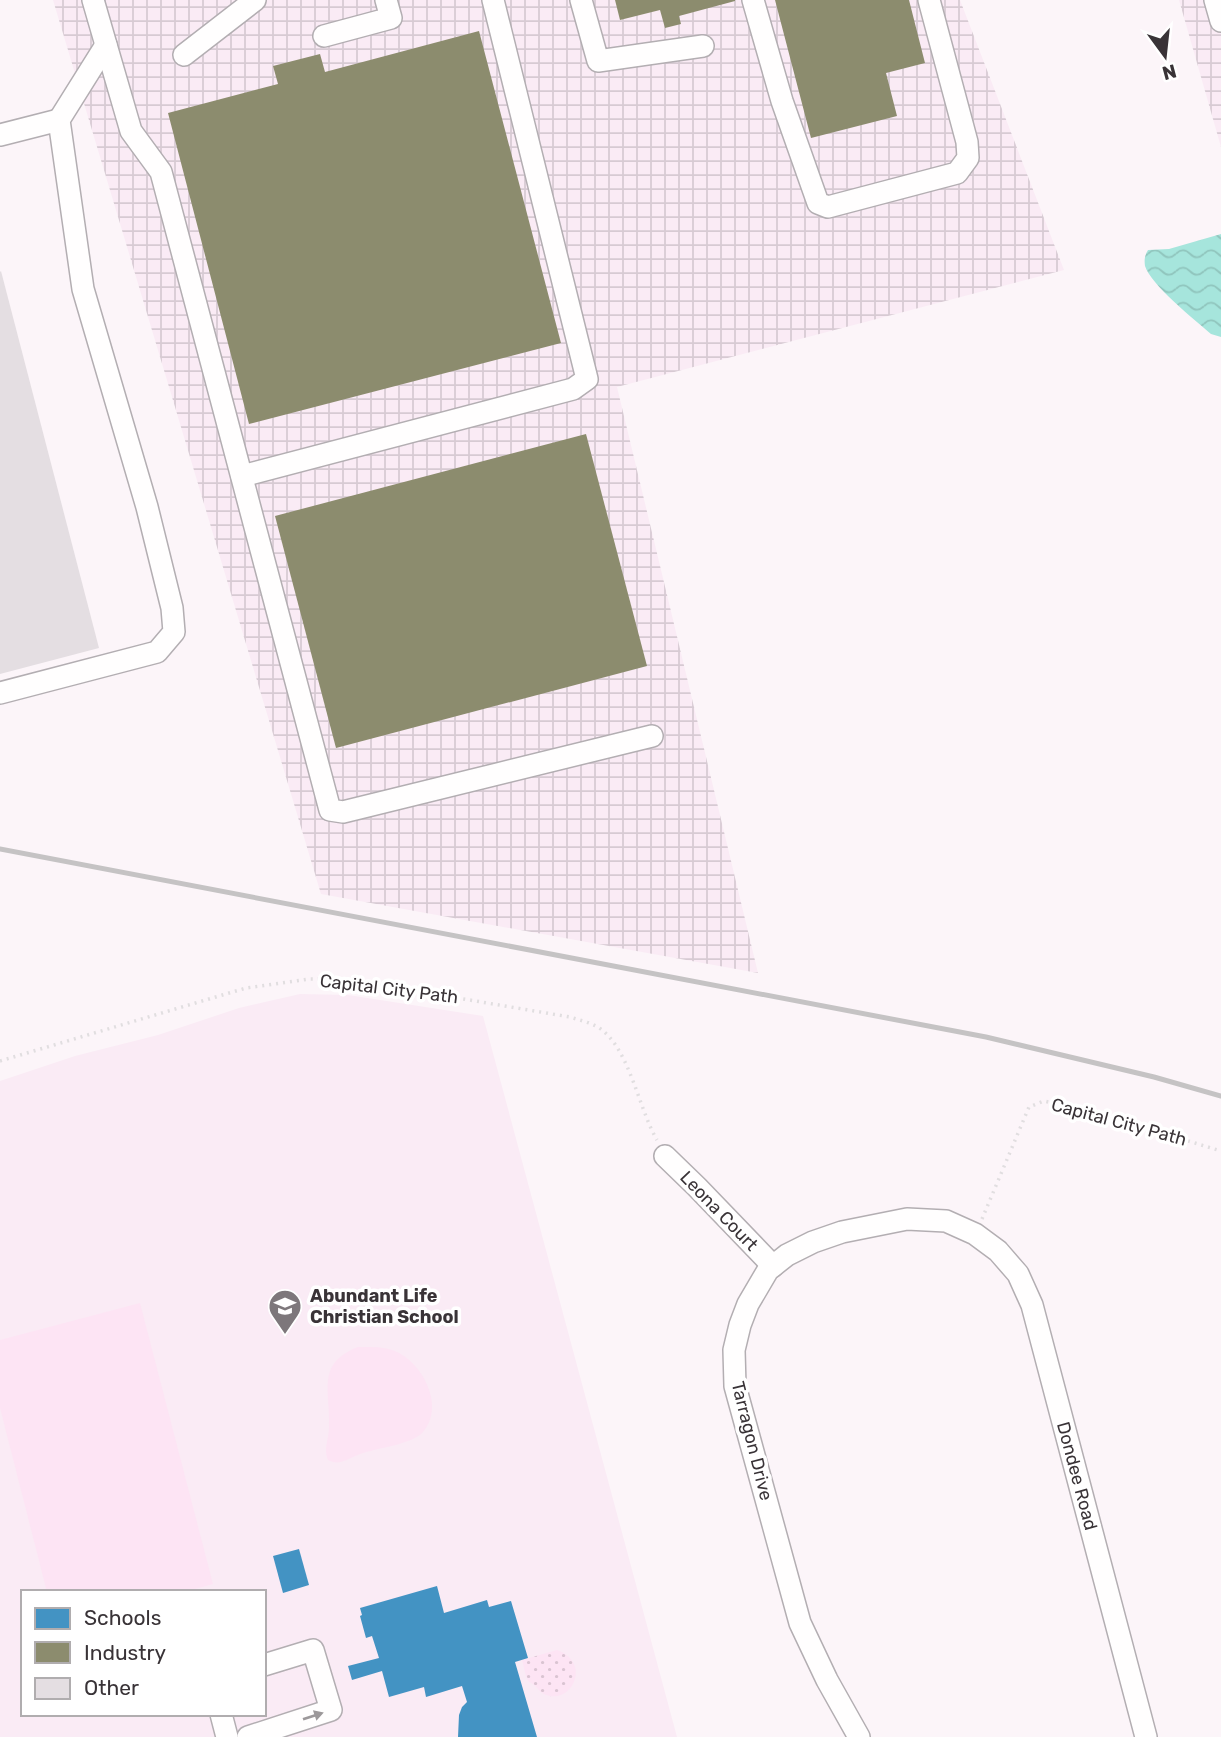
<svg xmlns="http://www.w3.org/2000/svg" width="1221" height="1737" viewBox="0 0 1221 1737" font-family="Rubik,sans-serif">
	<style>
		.built { fill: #faebf5; fill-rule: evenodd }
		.industrial { fill: url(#industrial-grid) }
		.park { fill: url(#park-dots) }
		.pitch { fill: #fde4f4 }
		.water { fill: url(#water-waves) }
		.schools { fill: #4393c3 }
		.industry { fill: #8c8c6e }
		.building { fill: #e4dee2 }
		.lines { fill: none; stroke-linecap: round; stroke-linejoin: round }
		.minor-casing { stroke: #b3aeb2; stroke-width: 24 }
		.path { stroke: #e1dee0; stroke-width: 3.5; stroke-dasharray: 2 5; stroke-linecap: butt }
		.minor { stroke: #fffefe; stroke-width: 21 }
		.rail { stroke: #c5c3c4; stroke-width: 5 }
		.oneway { fill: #9c989a }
		.labels { text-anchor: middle; stroke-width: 7; stroke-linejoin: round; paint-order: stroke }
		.street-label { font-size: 18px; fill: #393337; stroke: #fff }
		.poi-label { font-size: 18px; font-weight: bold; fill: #393337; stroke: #fff; text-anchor: start }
	</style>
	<defs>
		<pattern id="industrial-grid" width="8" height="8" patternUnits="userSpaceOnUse" patternTransform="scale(1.75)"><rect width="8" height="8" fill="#faebf5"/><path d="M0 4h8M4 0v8" fill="none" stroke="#d7cad3"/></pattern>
		<pattern id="park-dots" width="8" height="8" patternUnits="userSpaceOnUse" patternTransform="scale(1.75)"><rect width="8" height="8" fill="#fde4f4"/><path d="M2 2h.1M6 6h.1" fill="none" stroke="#dac4d2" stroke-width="1.8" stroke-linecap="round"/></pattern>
		<pattern id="water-waves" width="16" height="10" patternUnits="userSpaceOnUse" patternTransform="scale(1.75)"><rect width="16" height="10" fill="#a6e5dc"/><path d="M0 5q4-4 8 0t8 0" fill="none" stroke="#90c5bd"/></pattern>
	</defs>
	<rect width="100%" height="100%" fill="#fcf5f9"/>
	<path class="built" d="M300 994 348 995 483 1016 677 1737H0V1081L75 1056 158 1035 239 1008ZM23 1592H264V1714H23Z"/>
	<g class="industrial">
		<path d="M53 0H960L1064 270 617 387 758 973 321 894Z"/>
		<path d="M1179 0H1221V147Z"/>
	</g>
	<path class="park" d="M557 1650C594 1663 570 1709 542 1693 538 1690 538 1688 534 1685 533 1684 531 1683 529 1682 525 1677 524 1666 522 1660Z"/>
	<g class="pitch">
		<path d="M140 1303 213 1584 184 1592H47L0 1408V1340Z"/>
		<path d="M358 1347C370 1347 383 1346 395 1351 422 1362 446 1406 423 1432 412 1444 379 1448 363 1453 350 1457 340 1467 328 1460 323 1448 329 1440 329 1427 331 1391 315 1364 358 1347Z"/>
	</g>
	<path class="water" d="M1221 234V337L1211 334C1194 319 1151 285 1145 266 1144 259 1145 255 1148 250L1169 249Z"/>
	<g class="schools">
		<path d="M299 1549 309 1585 283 1593 273 1556Z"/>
		<path d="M437 1586 444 1613 487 1600 489 1607 511 1601 528 1658 515 1662 537 1737H458L459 1715 462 1707 467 1702 462 1686 426 1697 424 1687 389 1697 382 1671 352 1680 348 1666 379 1658 372 1636 366 1638 360 1616 362 1615 360 1608Z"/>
	</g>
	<g class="industry">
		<path d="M615 0H735V1L679 16 681 24 665 28 660 10 620 20Z"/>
		<path d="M775 0H909L925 63 886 73 897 116 811 138Z"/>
		<path d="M479 31 561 343 249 424 168 113 278 84 273 66 320 54 325 72Z"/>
		<path d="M586 434 647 666 336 748 275 516Z"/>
	</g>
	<path class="building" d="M1 271 99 648 0 674V272Z"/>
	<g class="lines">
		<defs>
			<g id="minor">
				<path d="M93 0 131 131 161 172 330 810 343 812 652 736"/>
				<path d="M581 0 598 61 703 46"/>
				<path d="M753 0 782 101 818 203 828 207 957 173 968 158 967 142 929 0"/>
				<path d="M1215 0 1221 21"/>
				<path d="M324 36 391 18 386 0"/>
				<path d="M184 55 255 0"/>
				<path d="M0 135 59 120"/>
				<path d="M242 476 573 389 587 379 493 0"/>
				<path d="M0 693 157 652 174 632 172 608 147 507 83 289 59 120 106 45"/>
				<path d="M665 1156 697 1187 773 1266"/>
				<path d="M221 1714 227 1737"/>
				<path d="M248 1737 331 1710 313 1650 264 1665"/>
				<path d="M859 1737 827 1680 800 1623 735 1386 734 1350 740 1325 748 1304 768 1270 787 1255 813 1242 842 1232 907 1219 946 1221 975 1234 998 1251 1018 1274 1032 1305 1146 1737"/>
			</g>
		</defs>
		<use href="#minor" class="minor-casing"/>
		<g class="path">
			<path d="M0 1061 246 988 309 979H331L375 984 570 1017C579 1020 588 1022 596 1026 629 1044 638 1108 657 1140"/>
			<path d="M982 1219 1029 1107 1044 1101 1113 1118 1221 1151"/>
		</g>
		<use href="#minor" class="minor"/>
		<path class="rail" d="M0 849 986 1037 1154 1077 1221 1096"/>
	</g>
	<defs><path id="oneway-solid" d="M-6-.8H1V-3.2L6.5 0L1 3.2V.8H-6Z" transform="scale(1.75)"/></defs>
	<use class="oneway" href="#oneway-solid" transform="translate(313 1716) rotate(-18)"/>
	<defs>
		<symbol id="school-pin" viewBox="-11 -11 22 30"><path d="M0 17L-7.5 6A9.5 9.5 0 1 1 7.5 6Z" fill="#7d777b" stroke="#fff"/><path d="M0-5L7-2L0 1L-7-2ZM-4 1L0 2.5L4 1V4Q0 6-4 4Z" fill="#fff"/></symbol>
	</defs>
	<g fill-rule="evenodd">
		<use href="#school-pin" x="266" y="1287" width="38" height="52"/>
	</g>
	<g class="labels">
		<g class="street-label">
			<text transform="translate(389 989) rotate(7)" y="6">Capital City Path</text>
			<text transform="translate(1119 1122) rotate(15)" y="6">Capital City Path</text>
			<text transform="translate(719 1211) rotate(46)" y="6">Leona Court</text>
			<text transform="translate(752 1441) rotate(76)" y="6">Tarragon Drive</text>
			<text transform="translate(1077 1476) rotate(75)" y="6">Dondee Road</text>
		</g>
		<g class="poi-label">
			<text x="310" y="1302">Abundant Life<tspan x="310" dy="21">Christian School</tspan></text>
		</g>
	</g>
	<rect x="21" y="1590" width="245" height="126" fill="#ffffff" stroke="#b0adaf" stroke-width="2"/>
	<rect x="35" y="1608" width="35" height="21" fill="#4393c3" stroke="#b0adaf" stroke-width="2"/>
	<text x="84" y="1625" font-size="21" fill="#393337">Schools</text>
	<rect x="35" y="1642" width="35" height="21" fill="#8c8c6e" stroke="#b0adaf" stroke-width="2"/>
	<text x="84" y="1660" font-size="21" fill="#393337">Industry</text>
	<rect x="35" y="1678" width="35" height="21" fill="#e4dee2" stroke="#b0adaf" stroke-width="2"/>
	<text x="84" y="1695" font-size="21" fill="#393337">Other</text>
	<g transform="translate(1165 56) rotate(165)" stroke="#ffffff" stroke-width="5" paint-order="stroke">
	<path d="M0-5L12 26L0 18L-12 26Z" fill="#393337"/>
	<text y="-10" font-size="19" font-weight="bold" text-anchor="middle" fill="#393337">N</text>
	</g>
</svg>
